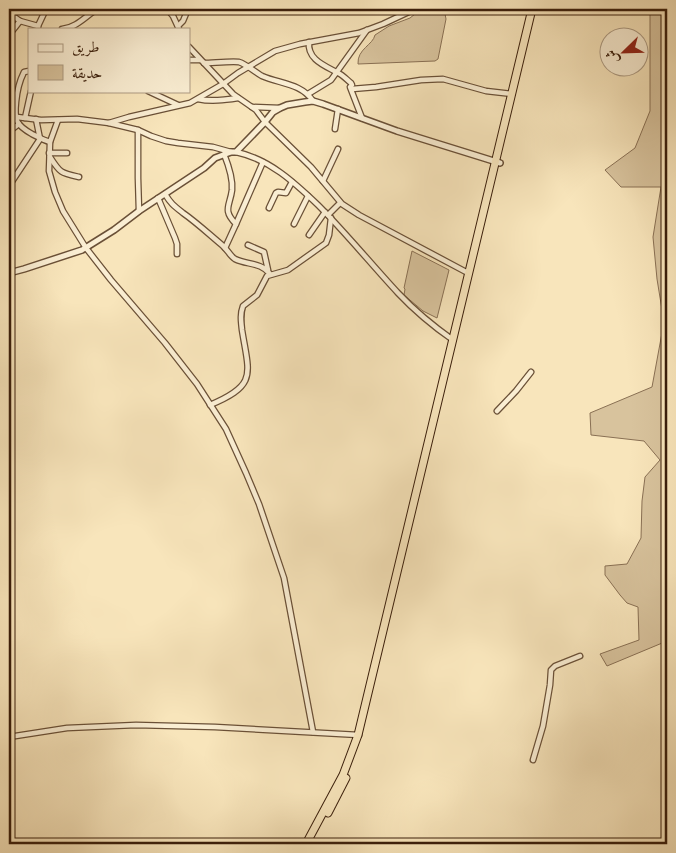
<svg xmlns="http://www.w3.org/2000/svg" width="676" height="853" viewBox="0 0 676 853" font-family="Cardo,Amiri,serif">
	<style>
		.green { fill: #d8c39d; stroke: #897054 }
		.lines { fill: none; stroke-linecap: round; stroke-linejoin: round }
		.minor-casing { stroke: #6a5037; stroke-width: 7 }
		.tertiary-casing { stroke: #6a5037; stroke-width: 8 }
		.trunk-casing { stroke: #3a1e0b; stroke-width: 9 }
		.minor { stroke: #faeed3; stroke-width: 4.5 }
		.tertiary { stroke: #faeed3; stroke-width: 5 }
		.trunk { stroke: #f8e5bb; stroke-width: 7 }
	</style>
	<rect width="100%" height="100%" fill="#f8e5bb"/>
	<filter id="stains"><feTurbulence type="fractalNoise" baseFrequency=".004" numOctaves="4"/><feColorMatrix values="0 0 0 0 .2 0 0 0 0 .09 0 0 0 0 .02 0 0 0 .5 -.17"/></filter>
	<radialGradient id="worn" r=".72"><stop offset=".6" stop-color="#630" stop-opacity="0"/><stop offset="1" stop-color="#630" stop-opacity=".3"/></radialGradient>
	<g class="green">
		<path d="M436 9H441L445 14 446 19 438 59 435 61 358 64C357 49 373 45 375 35L389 26 410 18 415 14 421 12Z"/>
		<path d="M662 9H667V641L607 666 600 654 639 640 638 607 627 603 620 595 605 575V566L627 564 641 538 642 501 645 477 660 460 644 441 591 435 590 413 652 387 664 322 657 279 653 237 661 187H621L605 170 635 148 650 111V14Z"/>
		<path d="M412 251 449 270 437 318 423 311 404 295 405 289 404 288Z"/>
	</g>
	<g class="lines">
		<defs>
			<g id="minor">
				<path d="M167 9 173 16 179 29"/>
				<path d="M9 13 20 21 38 26V29"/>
				<path d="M9 22 13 15"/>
				<path d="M38 26 46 9"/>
				<path d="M178 26 183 21 188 9"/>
				<path d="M62 29C76 28 86 16 97 9"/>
				<path d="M9 35 20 21"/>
				<path d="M309 42C307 60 326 66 338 73 343 75 347 80 351 83L352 85 350 87 362 118"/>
				<path d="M189 47 233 94 256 110 265 122 311 167 342 204 359 215 468 273"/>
				<path d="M189 60H200"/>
				<path d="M204 63C212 63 231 61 239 62 246 64 255 72 262 76 280 84 301 83 313 101"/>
				<path d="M29 71 24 72C19 82 17 91 16 102 14 120 16 125 32 134 38 137 43 140 50 142"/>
				<path d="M352 89 376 87 421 80 443 79 486 91 512 94"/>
				<path d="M148 91 178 105"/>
				<path d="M308 94 331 80 367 30"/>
				<path d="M198 99C211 102 225 100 238 98"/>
				<path d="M252 107 280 108"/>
				<path d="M9 116 41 120 77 119 109 123 138 130 151 136 166 141 178 143 213 147 231 152"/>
				<path d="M25 118 31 91"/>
				<path d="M58 120 50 142 49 171 55 192 63 211 86 248 111 280 165 343 197 384 226 429 246 473 259 504 284 578 313 732"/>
				<path d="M109 123 129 117 190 103 223 84 238 73 275 51 300 44 359 33 383 24 415 9"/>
				<path d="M335 129 338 109"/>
				<path d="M138 130V178L139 211"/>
				<path d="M9 139 11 130 19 124"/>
				<path d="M236 152C269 159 294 182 318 205 346 233 371 264 398 293 414 310 433 326 453 340"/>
				<path d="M49 153H67"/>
				<path d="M224 154C228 164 233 179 232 190 230 206 222 210 236 224L225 248"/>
				<path d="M50 157C60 173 61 173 79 177"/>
				<path d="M323 181 338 149"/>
				<path d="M9 186 40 139 36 119"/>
				<path d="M165 194C171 204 174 206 183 213 196 222 210 235 222 245 227 249 230 256 235 259 247 265 261 262 270 274"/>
				<path d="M158 198 175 238 177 244V254"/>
				<path d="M269 208 276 193 278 192 286 193 292 182"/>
				<path d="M328 215 340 203"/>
				<path d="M236 224 263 162"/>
				<path d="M294 224 308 196"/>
				<path d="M309 235 325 212"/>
				<path d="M248 245 264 252 268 270"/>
				<path d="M210 405C258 385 249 374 242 330 241 321 240 314 243 306L257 295 267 276 288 270 326 243 329 235 331 218"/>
				<path d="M497 411 516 391 531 372"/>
				<path d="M9 737 67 728 136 725 215 727 359 735"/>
				<path d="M533 760 543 726 550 685 551 670 555 666 580 656"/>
			</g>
			<path id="tertiary" d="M9 273 24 269 82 250 114 230 139 211 204 168 215 158 231 152H236L265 122 273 112 280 108 287 105 305 102 313 101 323 104 397 131 500 163"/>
			<g id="trunk">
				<path d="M328 813 346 778"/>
				<path d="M306 844 343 775 358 735 532 9"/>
			</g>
		</defs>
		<use href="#minor" class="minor-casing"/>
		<use href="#tertiary" class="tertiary-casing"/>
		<use href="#trunk" class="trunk-casing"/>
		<use href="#minor" class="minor"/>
		<use href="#tertiary" class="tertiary"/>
		<use href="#trunk" class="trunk"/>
	</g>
	<rect width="676" height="853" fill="none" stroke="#f8e5bb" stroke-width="30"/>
	<rect x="10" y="10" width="656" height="833" fill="none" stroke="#3a1e0b" stroke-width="2.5"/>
	<rect x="15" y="15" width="646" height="823" fill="none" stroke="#3a1e0b"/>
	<rect x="28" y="28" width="162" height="65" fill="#faeed3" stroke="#ad9b83"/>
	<rect x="38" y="44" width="25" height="8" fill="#faeed3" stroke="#ad9b83"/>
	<text x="72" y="52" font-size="15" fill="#3a1e0b">طريق</text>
	<rect x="38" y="65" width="25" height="15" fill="#d8c39d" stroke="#ad9b83"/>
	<text x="72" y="78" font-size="15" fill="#3a1e0b">حديقة</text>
	<g transform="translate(624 52) rotate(247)"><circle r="24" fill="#faeed3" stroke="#ad9b83"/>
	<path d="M0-4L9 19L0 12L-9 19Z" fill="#8f2418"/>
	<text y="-8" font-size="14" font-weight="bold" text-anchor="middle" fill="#3a1e0b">ش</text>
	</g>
	<rect width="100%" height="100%" filter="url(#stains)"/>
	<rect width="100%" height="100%" fill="url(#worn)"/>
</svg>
